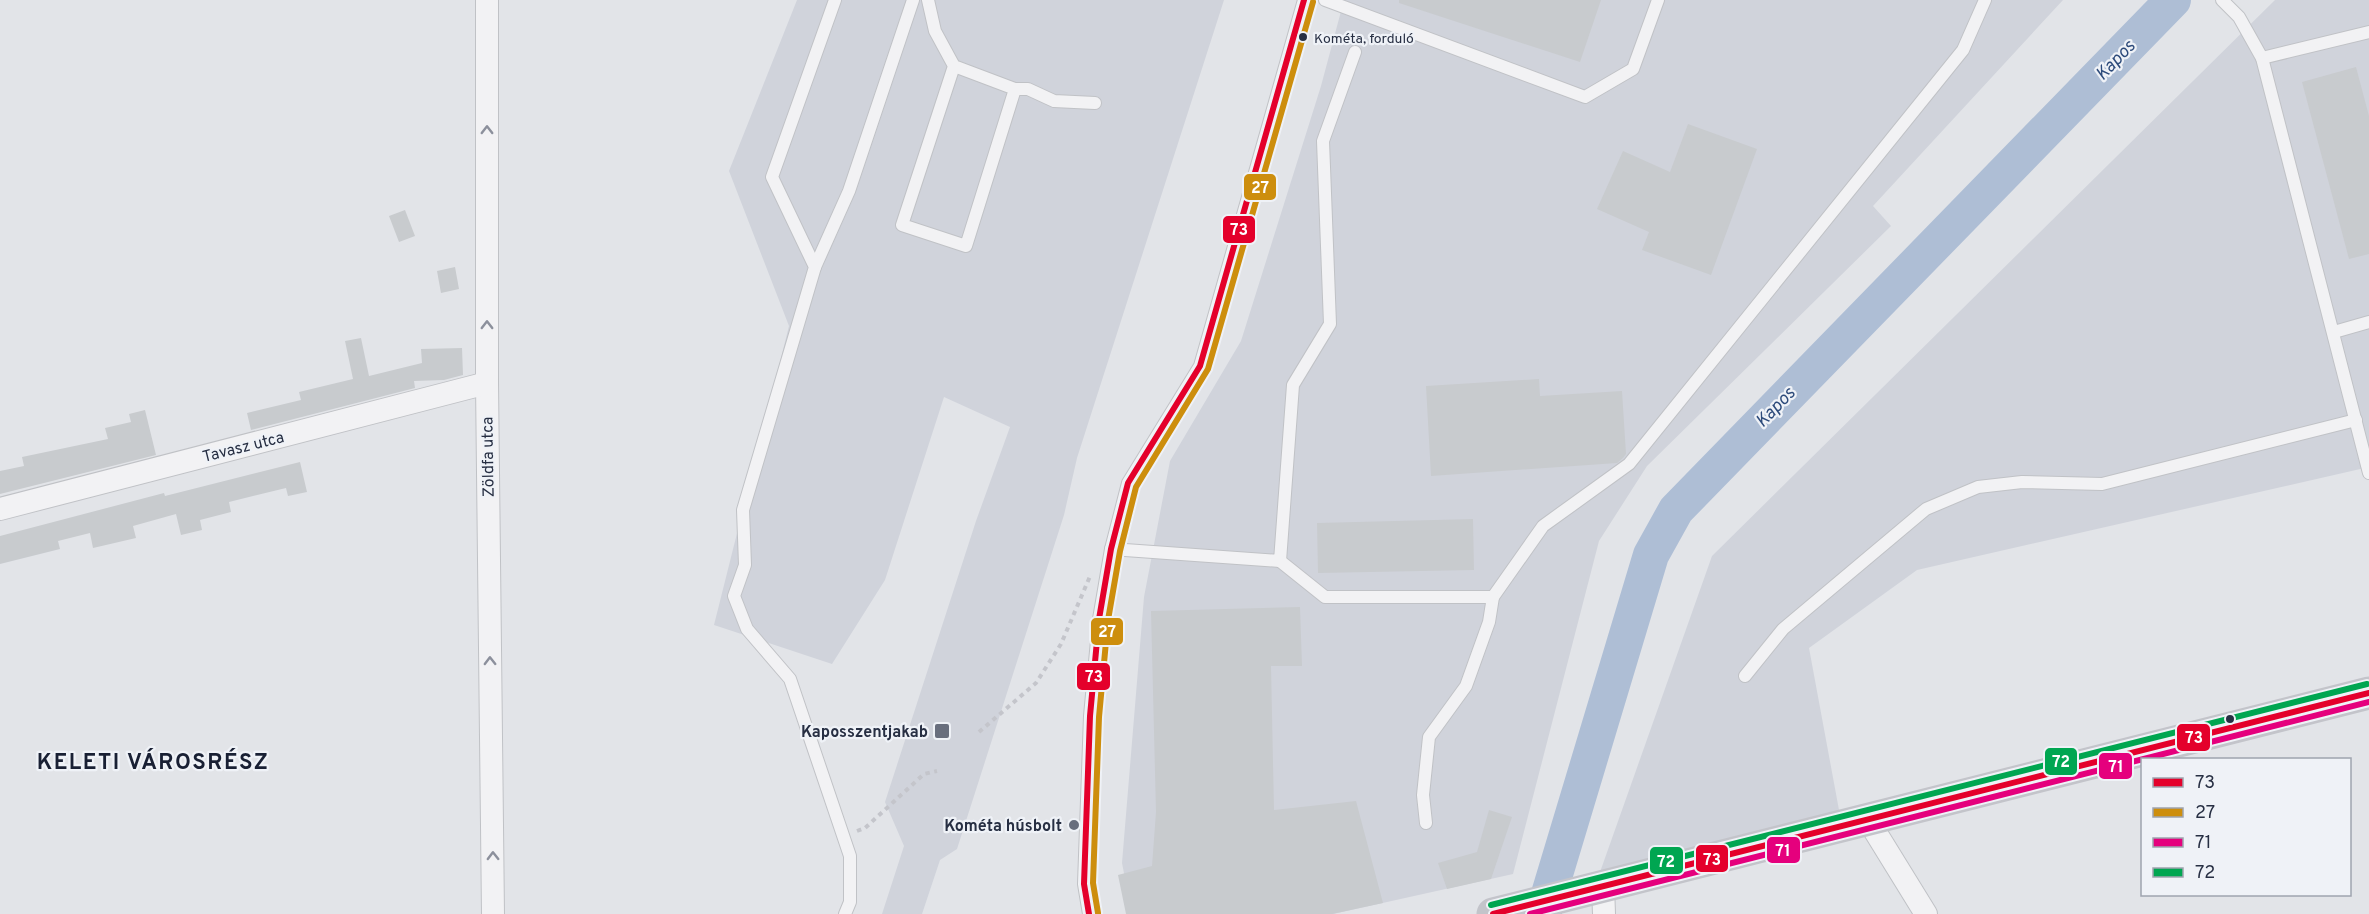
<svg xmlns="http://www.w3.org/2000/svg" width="2369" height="914" viewBox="0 0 2369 914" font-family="Overpass,sans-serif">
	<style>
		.built { fill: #d0d3db }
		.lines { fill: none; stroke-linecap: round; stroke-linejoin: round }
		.river { stroke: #aebed5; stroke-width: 36 }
		.building { fill: #c8cbce }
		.lane-casing { stroke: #c0c2c6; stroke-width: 14 }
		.street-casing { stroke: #c0c2c6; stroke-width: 24 }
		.path { stroke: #c4c5cb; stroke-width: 4; stroke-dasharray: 4.5 4.5; stroke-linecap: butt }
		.lane { stroke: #f2f2f4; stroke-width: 12 }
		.street { stroke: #f2f2f4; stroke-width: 22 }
		.secondary { stroke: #c3c4ca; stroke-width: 33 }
		.bus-1-casing { stroke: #eff2f7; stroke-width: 10 }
		.bus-2-casing { stroke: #eff2f7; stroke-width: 10 }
		.bus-3-casing { stroke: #eff2f7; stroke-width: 10 }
		.bus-4-casing { stroke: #eff2f7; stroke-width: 10 }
		.bus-1 { stroke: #e4002b; stroke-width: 6 }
		.bus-2 { stroke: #cd8e0d; stroke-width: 6 }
		.bus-3 { stroke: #e5007d; stroke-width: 6 }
		.bus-4 { stroke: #00a651; stroke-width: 6 }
		.oneway { stroke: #8c909c }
		.bus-dot { fill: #272f43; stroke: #eff2f7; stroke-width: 2 }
		.poi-dot { fill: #686e7d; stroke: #eff2f7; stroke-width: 2 }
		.labels { text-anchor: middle; stroke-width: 4.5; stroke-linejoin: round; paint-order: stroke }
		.bus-label { font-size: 14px; fill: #272f43; stroke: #eff2f7; text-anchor: start }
		.street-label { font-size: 16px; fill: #272f43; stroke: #eff2f7 }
		.poi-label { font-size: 16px; font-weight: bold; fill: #272f43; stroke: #eff2f7; text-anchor: end }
		.water-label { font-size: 18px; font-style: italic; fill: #2d4b7b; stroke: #eff2f7 }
		.district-label { font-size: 22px; font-weight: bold; letter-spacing: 1.5px; fill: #192034; stroke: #eff2f7 }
		.line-badge { stroke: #eff2f7; stroke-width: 2 }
		.badge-label { font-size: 16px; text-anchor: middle; font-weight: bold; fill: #fff }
	</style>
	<rect width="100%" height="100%" fill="#e2e4e8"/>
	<g class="built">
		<path d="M797 0H1224L1077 458 1064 515 957 849 940 860 922 914H882L904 846 885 802 976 521 1010 427 944 397 885 580 832 664 714 625 789 326 729 171Z"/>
		<path d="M1344 0H2063L1873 206 1891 226 1647 466 1599 541 1513 874 1333 914H1132L1122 863 1144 597 1170 461 1241 341 1321 86Z"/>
		<path d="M2275 0H2369V467L1917 570 1809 648 1844 837 1588 906 1712 556Z"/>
	</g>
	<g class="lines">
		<path class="river" d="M1543 914 1651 555 1676 510 2173 0"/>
	</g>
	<g class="building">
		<path d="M1399 0H1601L1580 62 1399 3Z"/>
		<path d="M2356 67 2369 116V254L2349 259 2302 82Z"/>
		<path d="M1688 124 1757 149 1711 275 1642 250 1649 232 1597 209 1623 151 1670 172Z"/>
		<path d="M405 210 415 236 399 242 389 216Z"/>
		<path d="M455 267 459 289 441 293 437 271Z"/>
		<path d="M361 338 369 376 422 363 421 349 462 348 463 375 444 380 414 381 415 388 251 430 247 413 301 400 299 392 353 379 345 341Z"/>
		<path d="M1539 379 1540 396 1622 391 1626 454 1623 458 1617 463 1431 476 1426 386Z"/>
		<path d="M145 410 156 455 0 494V471L24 466 22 457 108 439 105 428 131 422 129 414Z"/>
		<path d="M300 462 307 492 288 496 286 488 229 502 231 512 200 520 202 530 181 535 176 514 133 526 136 538 93 548 90 533 58 541 60 549 0 564V536L164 493 165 496Z"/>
		<path d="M1473 519 1474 570 1318 573 1317 523Z"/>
		<path d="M1300 607 1302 666H1271L1274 810 1356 801 1383 903 1332 914H1126L1118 875 1152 866 1156 812 1151 611Z"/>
		<path d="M1489 810 1512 817 1491 879 1447 889 1438 863 1477 852Z"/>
	</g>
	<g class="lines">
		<defs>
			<g id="lane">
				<path d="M835 0 772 177 815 267 743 510 745 565 734 596 747 629 790 679 850 856V902L845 914"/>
				<path d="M928 0 935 31 954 66 902 225 966 246 1015 89 954 66"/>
				<path d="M1325 0 1585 97 1633 69 1658 0"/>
				<path d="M2222 0 2239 17 2262 58 2369 473"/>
				<path d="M2262 58 2369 32"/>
				<path d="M1015 89H1028L1054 101 1095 103"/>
				<path d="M815 267 849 191 913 0"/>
				<path d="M2334 332 2369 322"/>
				<path d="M1111 549 1280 561 1293 385 1330 324 1323 141 1355 52"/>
				<path d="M1280 561 1325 597H1493L1543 526 1629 464 1963 50 1985 0"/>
				<path d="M1745 676 1783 629 1926 509 1978 487 2022 482 2102 484 2356 420"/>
				<path d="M1426 823 1423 795 1429 737 1466 686 1489 622 1493 597"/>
				<path d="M1089 914 1084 884 1090 716 1099 619 1111 549 1128 483 1200 366 1304 0"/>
			</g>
			<g id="street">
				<path d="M487 0V383L493 914"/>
				<path d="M0 509 487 383"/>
				<path d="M1868 820 1926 914"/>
				<path d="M1603 886 1604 914"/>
			</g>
		</defs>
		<use href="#lane" class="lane-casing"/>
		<use href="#street" class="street-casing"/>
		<g class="path">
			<path d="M979 732 1036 683 1061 644 1091 574"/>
			<path d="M857 831 865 828 924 774 937 771"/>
		</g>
		<use href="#lane" class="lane"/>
		<use href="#street" class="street"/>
		<path class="secondary" d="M1493 914 2369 693"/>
		<defs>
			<g id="bus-1">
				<path d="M1089 914 1084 884 1090 716 1099 619 1111 549 1128 483 1200 366 1304 0"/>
				<path d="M1493 914 2369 693"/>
			</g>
			<path id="bus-2" d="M1098 913 1093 883 1099 717 1108 620 1120 551 1136 487 1208 369 1313 2"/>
			<path id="bus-3" d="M1530 914 2369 702"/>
			<path id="bus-4" d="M1491 905 2367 684"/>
		</defs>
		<use href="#bus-1" class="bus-1-casing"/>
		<use href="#bus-2" class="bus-2-casing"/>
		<use href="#bus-3" class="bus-3-casing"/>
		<use href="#bus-4" class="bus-4-casing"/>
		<use href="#bus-1" class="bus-1"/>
		<use href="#bus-2" class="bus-2"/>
		<use href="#bus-3" class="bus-3"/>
		<use href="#bus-4" class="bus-4"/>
	</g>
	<defs><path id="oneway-chevron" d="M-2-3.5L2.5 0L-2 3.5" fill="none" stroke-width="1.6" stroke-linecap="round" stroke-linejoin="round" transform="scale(1.5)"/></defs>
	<g class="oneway">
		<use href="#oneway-chevron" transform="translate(487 130) rotate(-90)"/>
		<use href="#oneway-chevron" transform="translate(487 325) rotate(-90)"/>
		<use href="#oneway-chevron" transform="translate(490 661) rotate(-91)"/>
		<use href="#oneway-chevron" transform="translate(493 856) rotate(-91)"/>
	</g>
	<g class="bus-dot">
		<circle cx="1303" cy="37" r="5"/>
		<circle cx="2230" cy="719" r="5"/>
	</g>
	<g class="poi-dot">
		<rect x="934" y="723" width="16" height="16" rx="3"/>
		<circle cx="1074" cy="825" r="6"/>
	</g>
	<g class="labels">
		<g class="bus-label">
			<text x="1314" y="43">Kométa, forduló</text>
		</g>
		<g class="street-label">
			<text transform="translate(243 446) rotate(-14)" y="6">Tavasz utca</text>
			<text transform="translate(487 457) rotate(-91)" y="6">Zöldfa utca</text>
		</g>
		<g class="poi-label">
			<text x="928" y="737">Kaposszentjakab</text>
			<text x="1062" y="831">Kométa húsbolt</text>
		</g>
		<g class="water-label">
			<text transform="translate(2115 60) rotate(-46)" y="6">Kapos</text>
			<text transform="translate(1775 407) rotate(-46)" y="6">Kapos</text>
		</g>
		<g class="district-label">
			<text x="153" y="769">KELETI VÁROSRÉSZ</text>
		</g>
	</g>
	<g class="line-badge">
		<rect x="1243" y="173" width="34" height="28" rx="6" fill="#cd8e0d"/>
		<rect x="1222" y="215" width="34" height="29" rx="6" fill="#e4002b"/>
		<rect x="1090" y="617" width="34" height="29" rx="6" fill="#cd8e0d"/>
		<rect x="1076" y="662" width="35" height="29" rx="6" fill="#e4002b"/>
		<rect x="2176" y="723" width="35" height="29" rx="6" fill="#e4002b"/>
		<rect x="2044" y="747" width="34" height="29" rx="6" fill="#00a651"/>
		<rect x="2098" y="752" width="35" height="28" rx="6" fill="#e5007d"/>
		<rect x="1766" y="836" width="35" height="28" rx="6" fill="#e5007d"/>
		<rect x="1695" y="844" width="34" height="29" rx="6" fill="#e4002b"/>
		<rect x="1649" y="846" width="35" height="29" rx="6" fill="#00a651"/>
	</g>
	<g class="badge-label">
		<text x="1260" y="193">27</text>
		<text x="1239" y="235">73</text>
		<text x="1107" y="637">27</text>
		<text x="1094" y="682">73</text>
		<text x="2194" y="743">73</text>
		<text x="2061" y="767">72</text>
		<text x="2116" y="772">71</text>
		<text x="1783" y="856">71</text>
		<text x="1712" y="865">73</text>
		<text x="1666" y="867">72</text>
	</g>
	<rect x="2141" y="758" width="210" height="138" fill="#eff2f7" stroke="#9fa4af" stroke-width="1.5"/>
	<rect x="2153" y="778" width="30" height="9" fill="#e4002b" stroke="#9fa4af" stroke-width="1.5"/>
	<text x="2195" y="788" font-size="18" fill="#272f43">73</text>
	<rect x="2153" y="808" width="30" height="9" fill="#cd8e0d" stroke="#9fa4af" stroke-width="1.5"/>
	<text x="2195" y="818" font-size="18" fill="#272f43">27</text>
	<rect x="2153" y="838" width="30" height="9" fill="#e5007d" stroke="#9fa4af" stroke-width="1.5"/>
	<text x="2195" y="848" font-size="18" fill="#272f43">71</text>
	<rect x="2153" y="868" width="30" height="9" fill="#00a651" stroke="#9fa4af" stroke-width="1.5"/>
	<text x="2195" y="878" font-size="18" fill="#272f43">72</text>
</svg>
